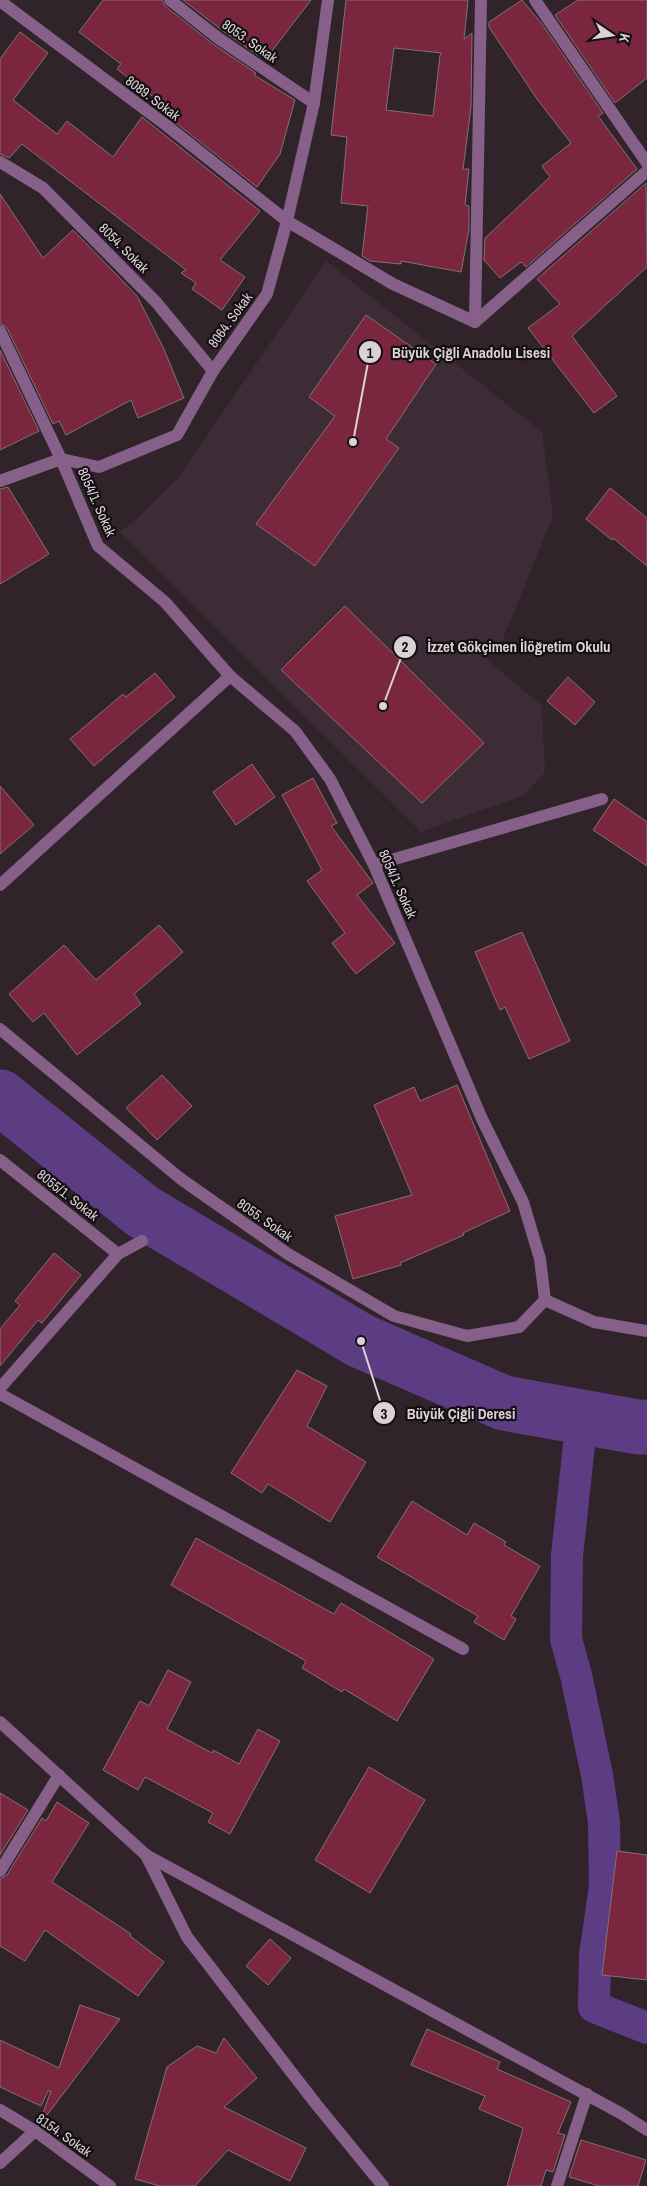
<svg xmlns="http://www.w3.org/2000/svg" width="647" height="2186" viewBox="0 0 647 2186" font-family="'Archivo Narrow',sans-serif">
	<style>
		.built { fill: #3d2b35 }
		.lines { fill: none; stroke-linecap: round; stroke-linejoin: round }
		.canal { stroke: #5c3d84; stroke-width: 32 }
		.river { stroke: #5c3d84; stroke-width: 55 }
		.building { fill: #7a263e; stroke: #837174; fill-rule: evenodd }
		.minor { stroke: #87608a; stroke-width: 12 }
		.labels { text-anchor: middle; stroke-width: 4.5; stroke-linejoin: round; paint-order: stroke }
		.street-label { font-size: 14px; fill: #dad2d6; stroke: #140f12 }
		.leader { fill: none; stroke: #dad2d6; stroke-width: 2 }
		.callout-dot { fill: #dad2d6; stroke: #140f12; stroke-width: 2 }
		.mark-label { font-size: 15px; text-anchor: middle; font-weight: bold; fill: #111 }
		.callout-label { font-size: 15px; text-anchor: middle; font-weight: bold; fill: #dad2d6; stroke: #140f12; stroke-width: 4.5; stroke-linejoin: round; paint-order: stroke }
	</style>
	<rect width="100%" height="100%" fill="#30232a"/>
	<path class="built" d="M326 261 542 432 553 516 503 639 481 654 542 706 545 772 525 795 421 832 120 532 135 520 178 478Z"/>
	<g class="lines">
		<path class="canal" d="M582 1417 567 1556 566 1639 576 1675 597 1775 604 1822 605 1886 595 1955 594 2007 647 2028"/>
		<path class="river" d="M0 1097 142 1211 361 1341 504 1403 638 1427H647"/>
	</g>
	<g class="building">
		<path d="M103 0H162L165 6 213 44 256 73 254 75 295 100 280 154 257 187 152 104 156 99 117 69 121 64 79 32Z"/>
		<path d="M183 0H311L265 60 223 31Z"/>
		<path d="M346 0H468L464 39 472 33 471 107 463 169H469L465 205 469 206V229L461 272 401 261V264L370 261 362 256 368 206 341 203 347 137 331 135ZM394 48 442 53 440 55 433 116 386 110Z"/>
		<path d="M522 0 542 24 603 113 598 116 637 169 526 267 521 262 500 278 484 260 485 238 550 177 542 166 571 143 537 99 489 27V22Z"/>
		<path d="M578 0H647V78L615 103 555 15Z"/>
		<path d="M20 32 48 53 13 100 57 134 67 121 113 157 142 117 260 211 220 260 245 277 222 310 192 289 196 283 181 273 186 270 22 144 9 158 0 154V59Z"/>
		<path d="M646 183 647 267 572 336 617 396 594 413 528 328 560 304 537 279Z"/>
		<path d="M0 194 43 258 73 230 113 271 137 296 163 347 184 398 138 418 131 400 66 435 59 421 53 424 7 328 0 323Z"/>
		<path d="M366 315 436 364 386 439 399 448 315 566 256 524 335 416 309 397Z"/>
		<path d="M0 350 39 431 0 450Z"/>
		<path d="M8 487 49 554 0 584V489Z"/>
		<path d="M610 488 647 518V566L613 538 612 540 586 519Z"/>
		<path d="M345 606 484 743 422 803 281 670Z"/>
		<path d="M155 673 175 697 94 766 70 739 123 694 126 697Z"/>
		<path d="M568 677 595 702 575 725 547 701Z"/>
		<path d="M252 764 275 797 236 825 213 792Z"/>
		<path d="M313 778 337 823 331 826 373 883 357 895 395 943 356 974 332 943 345 933 307 881 322 870 282 795Z"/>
		<path d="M0 786 34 825 0 854Z"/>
		<path d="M614 799 647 822V866L593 830Z"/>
		<path d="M159 925 183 952 134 994 141 1004 77 1055 44 1013 33 1022 9 994 64 945 96 980Z"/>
		<path d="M522 932 570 1041 529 1059 505 1007 500 1010 475 952Z"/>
		<path d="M162 1075 192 1106 157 1140 126 1108Z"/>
		<path d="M457 1085 510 1211 463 1233 464 1235 400 1263 401 1265 353 1279 335 1216 412 1195 374 1105 414 1087 420 1101Z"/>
		<path d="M54 1253 81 1275 42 1323 38 1320 0 1366V1329L20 1305 15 1301Z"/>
		<path d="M297 1370 327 1386 307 1426 366 1462 330 1522 268 1484 262 1493 231 1473Z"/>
		<path d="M412 1501 467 1535 474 1523 506 1542 504 1545 540 1566 511 1616 516 1619 504 1640 474 1622 478 1616 377 1557Z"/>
		<path d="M196 1538 334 1614 341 1603 434 1659 397 1721 344 1689 342 1692 302 1668 306 1661 171 1585Z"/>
		<path d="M168 1670 191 1682 167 1729 212 1753 213 1750 239 1764 258 1729 280 1741 230 1834 208 1822 213 1813 145 1777 138 1790 103 1770 140 1701 149 1706Z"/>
		<path d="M369 1767 425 1800 370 1893 315 1860Z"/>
		<path d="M0 1793 28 1810 0 1855Z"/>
		<path d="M57 1802 89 1823 52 1882 131 1934 130 1936 164 1962 138 1996 45 1930 25 1961 0 1946V1879L7 1875 42 1818 46 1821Z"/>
		<path d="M617 1851 647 1855V1980L602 1975Z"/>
		<path d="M270 1939 291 1958 268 1985 246 1966Z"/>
		<path d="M80 2005 120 2019 47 2115 43 2113 51 2091H48L41 2106 0 2087V2040L59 2068Z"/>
		<path d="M427 2029 500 2062 497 2069 571 2102 558 2133 565 2135 553 2172 546 2170 541 2186H507L523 2128 479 2109 485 2096 411 2065Z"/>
		<path d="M224 2038 257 2078 224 2107 306 2148 290 2181 228 2150 195 2186H160L135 2179 167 2067 197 2046 216 2053Z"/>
		<path d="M581 2140 646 2160 638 2186H599L569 2177Z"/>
	</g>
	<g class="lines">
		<g class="minor">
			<path d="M170 0 218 38 314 103"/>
			<path d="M535 0 647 163"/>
			<path d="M0 1 166 125 287 221 393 284 475 322 647 171"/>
			<path d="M0 162 43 188 156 302 213 371"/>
			<path d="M475 322 481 0"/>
			<path d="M0 331 61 459 98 546 165 602 230 676 295 731 330 779 374 865 482 1119 523 1202 540 1259 545 1300 594 1322 647 1331"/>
			<path d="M0 481 61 459 99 467 177 435 213 371 267 294 287 221 314 103 328 0"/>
			<path d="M374 865 602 799"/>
			<path d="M0 885 230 676"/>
			<path d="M0 1029 181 1179 288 1254 394 1316 467 1336 519 1327 545 1300"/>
			<path d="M0 1160 118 1254"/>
			<path d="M0 1388 118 1254 142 1241"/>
			<path d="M0 1394 463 1649"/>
			<path d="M0 1722 146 1855 187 1937 316 2104 383 2186"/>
			<path d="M146 1855 622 2114 647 2130"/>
			<path d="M0 1871 59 1775"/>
			<path d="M0 2110 35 2131 110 2186"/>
			<path d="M0 2163 35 2131"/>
			<path d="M557 2186 587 2094"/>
		</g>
	</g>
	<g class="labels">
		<g class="street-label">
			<text transform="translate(250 41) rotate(35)" y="5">8053. Sokak</text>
			<text transform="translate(153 98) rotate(37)" y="5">8089. Sokak</text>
			<text transform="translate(124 248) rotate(45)" y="5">8054. Sokak</text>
			<text transform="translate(230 320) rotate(-54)" y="5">8064. Sokak</text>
			<text transform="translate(97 502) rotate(66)" y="5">8054/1. Sokak</text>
			<text transform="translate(398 884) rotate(66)" y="5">8054/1. Sokak</text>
			<text transform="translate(68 1195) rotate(38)" y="5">8055/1. Sokak</text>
			<text transform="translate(265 1220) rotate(35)" y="5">8055. Sokak</text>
			<text transform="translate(64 2135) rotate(35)" y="5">8154. Sokak</text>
		</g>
	</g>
	<path class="leader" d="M353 442L370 352M383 706L405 647M361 1341L384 1413"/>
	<g class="callout-dot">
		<circle cx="353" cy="442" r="5"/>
		<circle cx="383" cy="706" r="5"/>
		<circle cx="361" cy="1341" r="5"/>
		<circle cx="370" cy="352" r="12"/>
		<circle cx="405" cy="647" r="12"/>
		<circle cx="384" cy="1413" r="12"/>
	</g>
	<g class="mark-label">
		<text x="370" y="358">1</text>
		<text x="405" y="652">2</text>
		<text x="384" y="1419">3</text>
	</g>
	<g class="callout-label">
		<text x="471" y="358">Büyük Çiğli Anadolu Lisesi</text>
		<text x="519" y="652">İzzet Gökçimen İlöğretim Okulu</text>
		<text x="461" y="1419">Büyük Çiğli Deresi</text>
	</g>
	<g transform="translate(612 35) rotate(103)" stroke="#140f12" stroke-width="4" paint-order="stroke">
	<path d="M0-4L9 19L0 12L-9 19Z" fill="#dad2d6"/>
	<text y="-8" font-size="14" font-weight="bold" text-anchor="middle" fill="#dad2d6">K</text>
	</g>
</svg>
